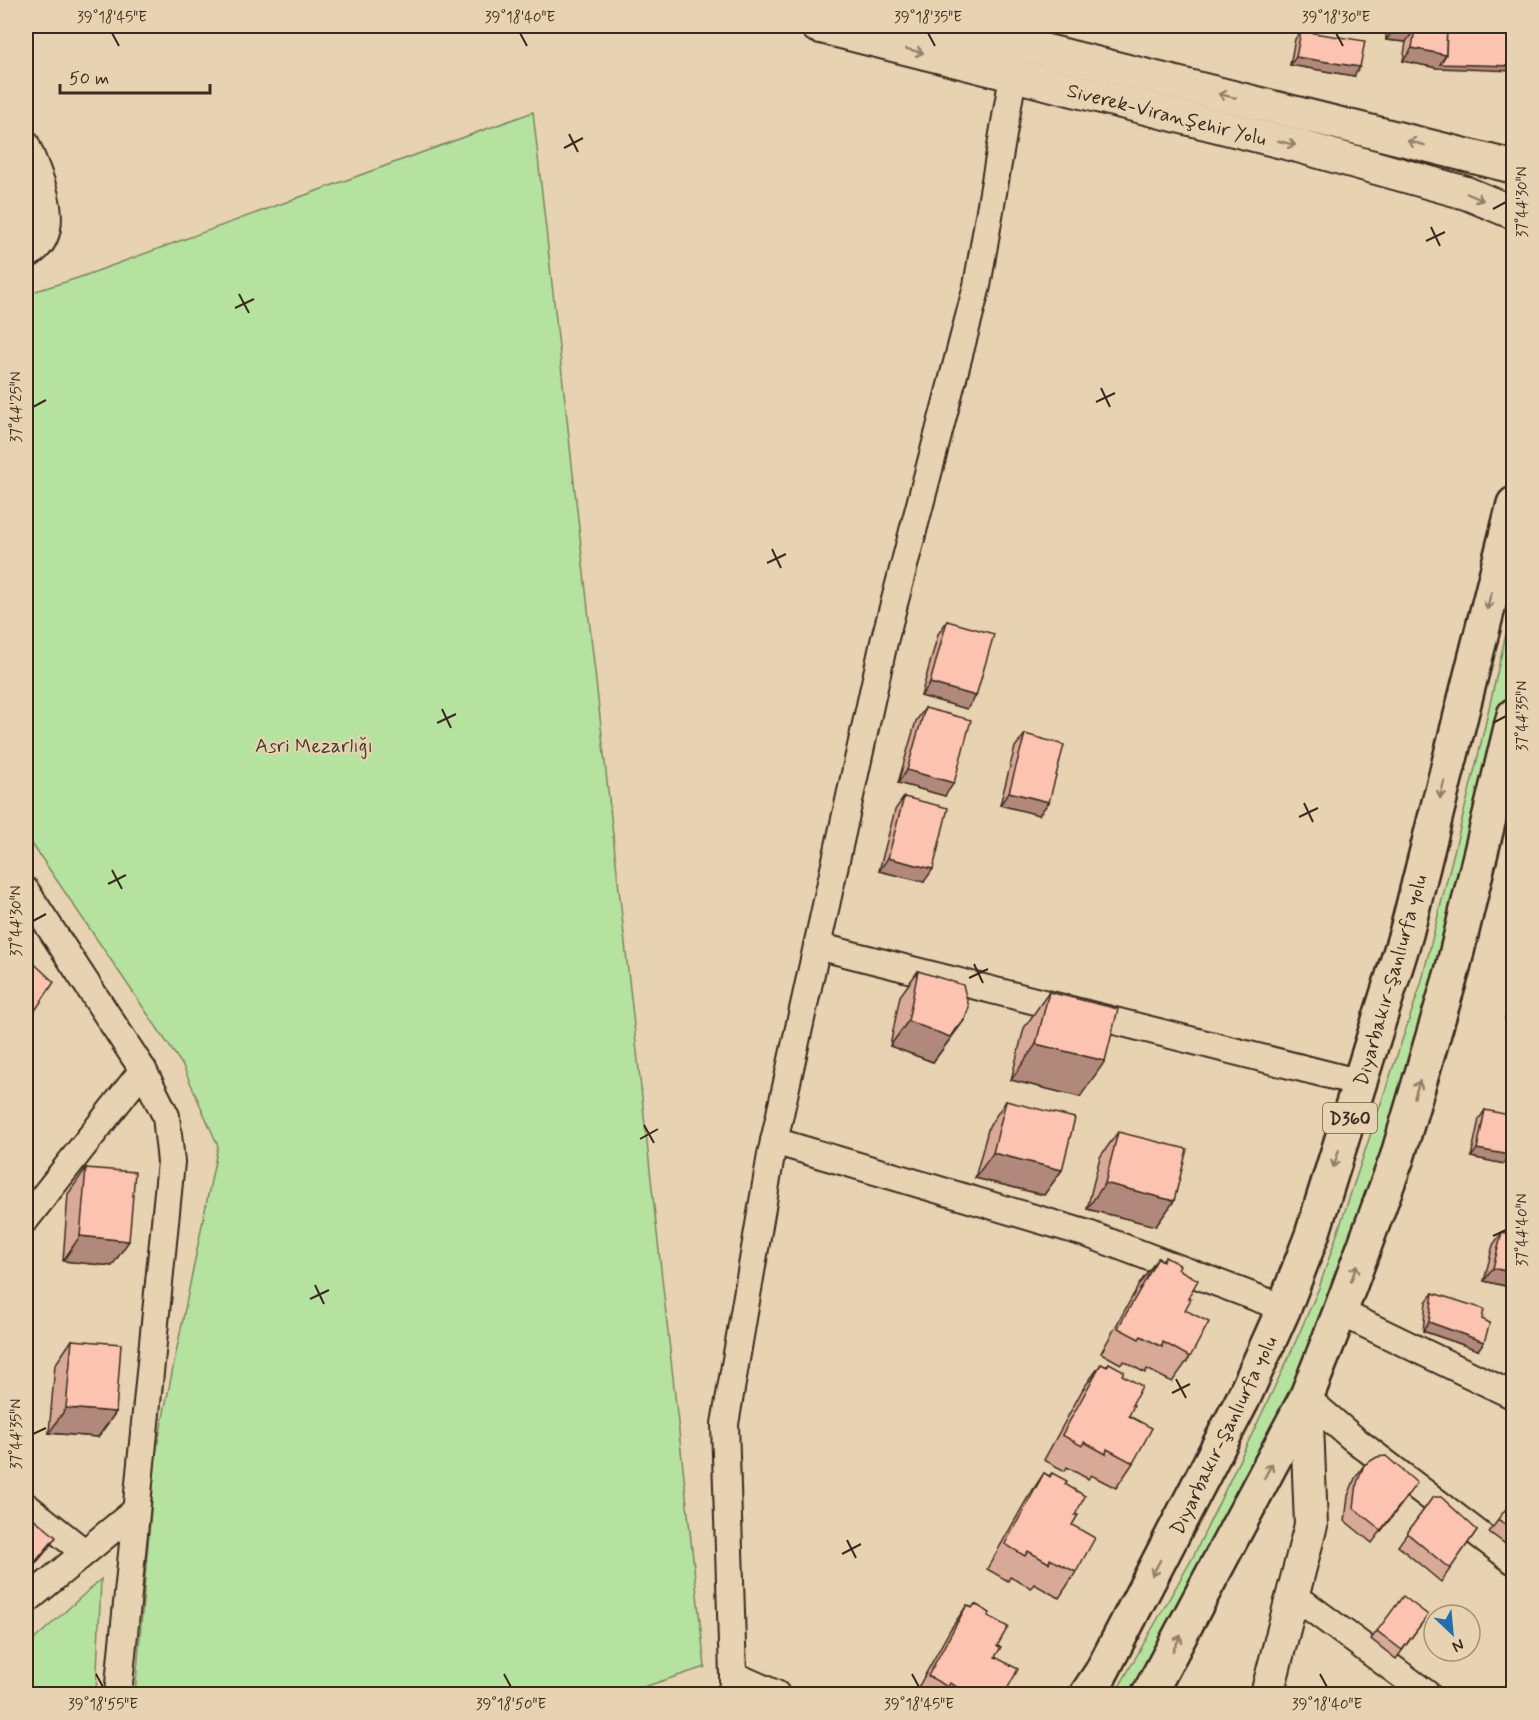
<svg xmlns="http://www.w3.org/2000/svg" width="1539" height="1720" viewBox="0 0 1539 1720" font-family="Mynerve,sans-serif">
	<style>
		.green { fill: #b6e29f; stroke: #78865e; stroke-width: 1.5 }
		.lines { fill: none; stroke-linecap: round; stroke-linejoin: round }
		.minor-casing { stroke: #3b2a1e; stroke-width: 30 }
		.major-casing { stroke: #3b2a1e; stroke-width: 36 }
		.highway-casing { stroke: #3b2a1e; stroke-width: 38 }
		.minor { stroke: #e7d2b1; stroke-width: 26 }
		.major { stroke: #e7d2b1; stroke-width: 32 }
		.highway { stroke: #e7d2b1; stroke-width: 33 }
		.wall { fill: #d9a997; stroke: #3b2a1e; stroke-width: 1.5 }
		.shaded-wall { fill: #b0897b; stroke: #3b2a1e; stroke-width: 1.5 }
		.building { fill: #fcc4b0; stroke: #3b2a1e; stroke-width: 1.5 }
		.oneway { stroke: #917e68 }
		.ticks { fill: none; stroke: #3b2a1e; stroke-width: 2 }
		.labels { text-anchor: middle; stroke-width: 4.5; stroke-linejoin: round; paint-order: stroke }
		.shield { fill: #e7d2b1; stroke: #6f5c4a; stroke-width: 1.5 }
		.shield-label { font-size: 18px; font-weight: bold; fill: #3b2a1e }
		.street-label { font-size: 20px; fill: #3b2a1e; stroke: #e7d2b1 }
		.park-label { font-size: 20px; fill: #473c2b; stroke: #e7d2b1 }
		.neatline { fill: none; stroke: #3b2a1e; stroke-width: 2 }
		.ticks-label { font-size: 15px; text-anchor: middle; fill: #3b2a1e }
	</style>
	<rect width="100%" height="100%" fill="#e7d2b1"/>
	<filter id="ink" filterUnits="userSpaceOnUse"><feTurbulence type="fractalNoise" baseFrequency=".0167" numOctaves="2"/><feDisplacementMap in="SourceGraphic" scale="12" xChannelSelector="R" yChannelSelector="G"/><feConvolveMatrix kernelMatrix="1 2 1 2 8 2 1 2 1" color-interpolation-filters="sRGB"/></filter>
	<g filter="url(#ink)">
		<g class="green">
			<path d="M533 112 705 1667 622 1694H135L156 1452 218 1146 183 1066 26 835V294L78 278Z"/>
			<path d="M1513 603V677L1479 817 1422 1030 1344 1262 1289 1397 1133 1694H1115L1193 1557 1288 1359 1319 1288 1421 984 1479 752Z"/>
			<path d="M101 1579 96 1694H26V1647Z"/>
		</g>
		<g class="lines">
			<defs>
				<g id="minor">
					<path d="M26 144C39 177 68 233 26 256"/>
					<path d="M26 891 143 1070 166 1116 171 1162 118 1694"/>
					<path d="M817 946 1361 1083"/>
					<path d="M774 1141 1088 1234 1284 1308"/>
					<path d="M26 1219 143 1070"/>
					<path d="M1340 1312 1514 1396"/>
					<path d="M1306 1398 1354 1439 1514 1561"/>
					<path d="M26 1506 84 1552"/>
					<path d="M1292 1594 1427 1694"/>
					<path d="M26 1601 135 1511"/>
					<path d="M733 1675 776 1694"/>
					<path d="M730 1694 733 1685V1675L725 1424 771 1155 884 642 977 286 1013 76"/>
				</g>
				<g id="major">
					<path d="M817 26 1298 146 1466 193 1514 213"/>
					<path d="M923 26 1019 44 1514 167"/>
					<path d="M1267 1694 1311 1525 1306 1398"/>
				</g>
				<g id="highway">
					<path d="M1087 1694 1101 1673 1243 1399 1284 1308 1312 1235 1406 934 1514 504"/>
					<path d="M1149 1694 1306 1398 1340 1312 1397 1158 1452 972 1514 715"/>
				</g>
			</defs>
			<use href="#minor" class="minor-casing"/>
			<use href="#major" class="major-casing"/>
			<use href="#highway" class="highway-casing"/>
			<use href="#minor" class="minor"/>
			<use href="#major" class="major"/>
			<use href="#highway" class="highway"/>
		</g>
		<g class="wall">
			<path d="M1386 26H1514L1437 68 1403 61 1406 42 1386 40Z"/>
			<path d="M1301 31 1354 76 1290 65 1295 39Z"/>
			<path d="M947 621 976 696 967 709 921 696 938 634Z"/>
			<path d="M925 708 945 796 898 783 916 721Z"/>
			<path d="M1025 734 1049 802 1039 815 1000 805 1015 747Z"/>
			<path d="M904 797 924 882 879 871 895 810Z"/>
			<path d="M918 971 965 1019 933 1062 890 1046 900 996Z"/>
			<path d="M1514 987V1021L1505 1018Z"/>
			<path d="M1049 992 1080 1097 1011 1080 1024 1028Z"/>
			<path d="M1006 1101 1062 1170 1044 1195 975 1178 989 1126Z"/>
			<path d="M1485 1110 1510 1155 1504 1164 1471 1157 1479 1119Z"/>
			<path d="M1118 1132 1174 1201 1156 1226 1087 1209 1100 1157Z"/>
			<path d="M86 1168 112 1266 63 1261 68 1194Z"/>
			<path d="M1502 1232 1514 1235V1288L1484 1281 1493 1245Z"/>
			<path d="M1165 1257 1178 1269 1188 1298 1185 1310 1190 1357 1172 1382 1147 1369 1145 1373 1124 1361 1121 1364 1101 1353 1140 1283 1158 1258 1162 1260Z"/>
			<path d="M1433 1293 1478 1350 1423 1331 1426 1302Z"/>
			<path d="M72 1340 116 1412 98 1437 49 1433 55 1365Z"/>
			<path d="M1109 1363 1122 1375 1132 1405 1129 1416 1133 1463 1116 1488 1091 1475 1088 1479 1067 1467 1065 1471 1044 1460 1083 1389 1101 1364 1106 1367Z"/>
			<path d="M1364 1465 1408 1496 1372 1543 1345 1521 1348 1496 1355 1478Z"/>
			<path d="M1044 1473 1049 1476 1052 1473 1065 1484 1075 1515 1072 1525 1076 1572 1059 1598 1034 1584 1031 1588 1010 1577 1008 1581 987 1569 1027 1499Z"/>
			<path d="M1433 1497 1477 1530 1441 1582 1398 1546Z"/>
			<path d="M1514 1499V1550L1489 1532Z"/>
			<path d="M975 1604 988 1616 997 1646 995 1657 1004 1695H914L950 1630 967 1605 972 1608Z"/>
			<path d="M1422 1623 1396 1659 1371 1639 1377 1631Z"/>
		</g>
		<g class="shaded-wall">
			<path d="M1395 27 1415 29 1406 42 1386 40Z"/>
			<path d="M1412 48 1446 55 1514 66V71L1437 68 1403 61Z"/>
			<path d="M1296 57 1360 67 1354 76 1290 65Z"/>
			<path d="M930 683 976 696 967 709 921 696Z"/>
			<path d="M907 770 954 783 945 796 898 783Z"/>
			<path d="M1009 792 1049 802 1039 815 1000 805Z"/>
			<path d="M888 858 933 869 924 882 879 871Z"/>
			<path d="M1514 1006V1021L1505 1018Z"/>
			<path d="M965 1019 933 1062 890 1046 908 1021 956 1028Z"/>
			<path d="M1036 1044 1105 1061 1080 1097 1011 1080Z"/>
			<path d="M1477 1149 1510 1155 1504 1164 1471 1157Z"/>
			<path d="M993 1153 1062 1170 1044 1195 975 1178Z"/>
			<path d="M1105 1183 1174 1201 1156 1226 1087 1209Z"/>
			<path d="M80 1236 129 1241 112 1266 63 1261Z"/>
			<path d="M1493 1268 1514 1273V1288L1484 1281Z"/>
			<path d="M1429 1322 1484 1342 1478 1350 1423 1331Z"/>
			<path d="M66 1408 116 1412 98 1437 49 1433Z"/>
			<path d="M56 1537 47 1550 26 1575V1573Z"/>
		</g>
		<g class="building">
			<path d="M1395 26H1447L1446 55 1412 48 1415 29 1395 27Z"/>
			<path d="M1447 26H1514V66L1440 64 1446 55Z"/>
			<path d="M1301 31 1365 41 1360 67 1296 57Z"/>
			<path d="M947 621 994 634 976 696 930 683Z"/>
			<path d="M925 708 971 720 954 783 907 770Z"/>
			<path d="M1025 734 1064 745 1049 802 1009 792Z"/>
			<path d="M904 797 948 808 933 869 888 858Z"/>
			<path d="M26 956 54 982 26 1024Z"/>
			<path d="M918 971 963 985 969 1007 965 1019 956 1028 950 1037 908 1021Z"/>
			<path d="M1049 992 1118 1009 1105 1061 1036 1044Z"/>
			<path d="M1006 1101 1075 1118 1062 1170 993 1153Z"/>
			<path d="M1485 1110 1514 1116V1139L1510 1155 1477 1149Z"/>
			<path d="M1118 1132 1187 1149 1174 1201 1105 1183Z"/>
			<path d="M86 1168 135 1172 129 1241 80 1236Z"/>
			<path d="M1502 1232 1514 1235V1273L1493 1268Z"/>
			<path d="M1165 1257 1180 1265 1178 1269 1198 1280 1188 1298 1191 1299 1185 1310 1209 1322 1190 1357 1163 1342 1162 1347 1141 1336 1139 1339 1118 1328 1158 1258 1163 1261Z"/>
			<path d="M1433 1293 1484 1309 1482 1319 1490 1323 1484 1342 1429 1322Z"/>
			<path d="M72 1340 121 1344 116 1412 66 1408Z"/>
			<path d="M1109 1363 1124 1371 1122 1375 1142 1386 1132 1405H1134L1129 1416 1152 1428 1133 1463 1107 1449 1106 1454 1084 1442 1082 1446 1062 1435 1101 1364 1107 1367Z"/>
			<path d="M1386 1456 1417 1483 1381 1530 1354 1508 1357 1483 1364 1465 1377 1457Z"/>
			<path d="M1044 1473 1050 1477 1052 1473 1067 1481 1065 1484 1085 1496 1075 1515H1078L1072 1525 1095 1538 1076 1572 1050 1559 1049 1563 1028 1551 1025 1556 1005 1544Z"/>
			<path d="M1433 1497H1441L1477 1530 1450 1569 1407 1533Z"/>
			<path d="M1514 1499V1531L1498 1519Z"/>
			<path d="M26 1512 56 1537 26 1573Z"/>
			<path d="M1403 1596 1428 1615 1402 1650 1377 1631Z"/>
			<path d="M975 1604 990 1613 988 1616 1008 1627 997 1646 1001 1647 995 1657 1018 1669 1004 1695H981L973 1690 971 1695 950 1683 948 1687 928 1676 967 1605 972 1608Z"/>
		</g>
		<defs><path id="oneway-shaft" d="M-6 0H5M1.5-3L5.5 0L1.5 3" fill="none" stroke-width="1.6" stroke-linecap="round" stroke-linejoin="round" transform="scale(1.5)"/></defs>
		<g class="oneway">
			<use href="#oneway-shaft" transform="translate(915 51) rotate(14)"/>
			<use href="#oneway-shaft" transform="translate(1227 96) rotate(-166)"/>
			<use href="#oneway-shaft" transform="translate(1287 143) rotate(14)"/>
			<use href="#oneway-shaft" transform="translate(1416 143) rotate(-166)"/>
			<use href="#oneway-shaft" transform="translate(1475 197) rotate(23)"/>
			<use href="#oneway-shaft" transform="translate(1489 601) rotate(104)"/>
			<use href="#oneway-shaft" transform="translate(1442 790) rotate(104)"/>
			<use href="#oneway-shaft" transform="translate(1417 1089) rotate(-73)"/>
			<use href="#oneway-shaft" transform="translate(1336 1159) rotate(108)"/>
			<use href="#oneway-shaft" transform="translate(1354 1273) rotate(-70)"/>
			<use href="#oneway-shaft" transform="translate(1268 1471) rotate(-62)"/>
			<use href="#oneway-shaft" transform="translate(1156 1568) rotate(118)"/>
			<use href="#oneway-shaft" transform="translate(1177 1643) rotate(-62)"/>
		</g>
	</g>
	<path class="ticks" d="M112 33 119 46M520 33 527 46M928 33 935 46M1336 33 1343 46M569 134 578 152M564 148 583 138M1493 209 1506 202M1431 227 1440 246M1426 241 1445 232M239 294 249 313M235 308 254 299M1101 388 1110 407M1096 402 1115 393M33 407 46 400M772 549 781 568M767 563 786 554M442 709 451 728M437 723 456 714M1493 723 1506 716M1304 803 1313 822M1299 817 1318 808M112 870 122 889M108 884 126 875M33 921 46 914M974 964 983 983M969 978 988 969M644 1125 654 1143M640 1139 658 1129M1493 1236 1506 1230M315 1285 324 1304M310 1299 329 1290M1176 1379 1186 1398M1172 1393 1190 1384M33 1434 46 1428M847 1540 856 1558M842 1554 861 1544M96 1674 103 1687M504 1674 511 1687M912 1674 919 1687M1320 1674 1327 1687"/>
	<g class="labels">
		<rect class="shield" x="1323" y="1103" width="54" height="30" rx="4.5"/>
		<g class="shield-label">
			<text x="1350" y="1124">D360</text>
		</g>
		<g class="street-label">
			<text transform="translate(1167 114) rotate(14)" y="7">Siverek-Viranşehir Yolu</text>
			<text transform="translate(1390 980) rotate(-74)" y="7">Diyarbakır-Şanlıurfa yolu</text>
			<text transform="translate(1223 1435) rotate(-64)" y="7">Diyarbakır-Şanlıurfa yolu</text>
		</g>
		<g class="park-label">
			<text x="314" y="752">Asri Mezarlığı</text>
		</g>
	</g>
	<rect width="1539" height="1720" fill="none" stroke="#e7d2b1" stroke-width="66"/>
	<g transform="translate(1452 1633) rotate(154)"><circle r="28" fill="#e7d2b1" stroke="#a28f76" stroke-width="1.5"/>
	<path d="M0-4.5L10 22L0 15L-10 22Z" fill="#1f6fb2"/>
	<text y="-9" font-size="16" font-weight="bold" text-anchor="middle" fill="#3b2a1e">N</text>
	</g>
	<path d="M60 84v9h150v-9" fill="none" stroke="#3b2a1e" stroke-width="3"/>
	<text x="69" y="84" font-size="18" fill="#3b2a1e" stroke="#e7d2b1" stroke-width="4.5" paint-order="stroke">50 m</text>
	<rect x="33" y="33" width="1473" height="1654" class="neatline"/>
	<g class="ticks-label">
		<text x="112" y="22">39°18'45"E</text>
		<text x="520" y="22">39°18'40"E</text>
		<text x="928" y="22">39°18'35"E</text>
		<text x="1336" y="22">39°18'30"E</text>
		<text transform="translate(1522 202) rotate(-90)" y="5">37°44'30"N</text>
		<text transform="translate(16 407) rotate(-90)" y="5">37°44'25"N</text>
		<text transform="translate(1522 716) rotate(-90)" y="5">37°44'35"N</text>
		<text transform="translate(16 921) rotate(-90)" y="5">37°44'30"N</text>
		<text transform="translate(1522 1230) rotate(-90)" y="5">37°44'40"N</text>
		<text transform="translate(16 1434) rotate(-90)" y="5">37°44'35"N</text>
		<text x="103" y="1709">39°18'55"E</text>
		<text x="511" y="1709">39°18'50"E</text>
		<text x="919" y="1709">39°18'45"E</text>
		<text x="1327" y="1709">39°18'40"E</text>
	</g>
</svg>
